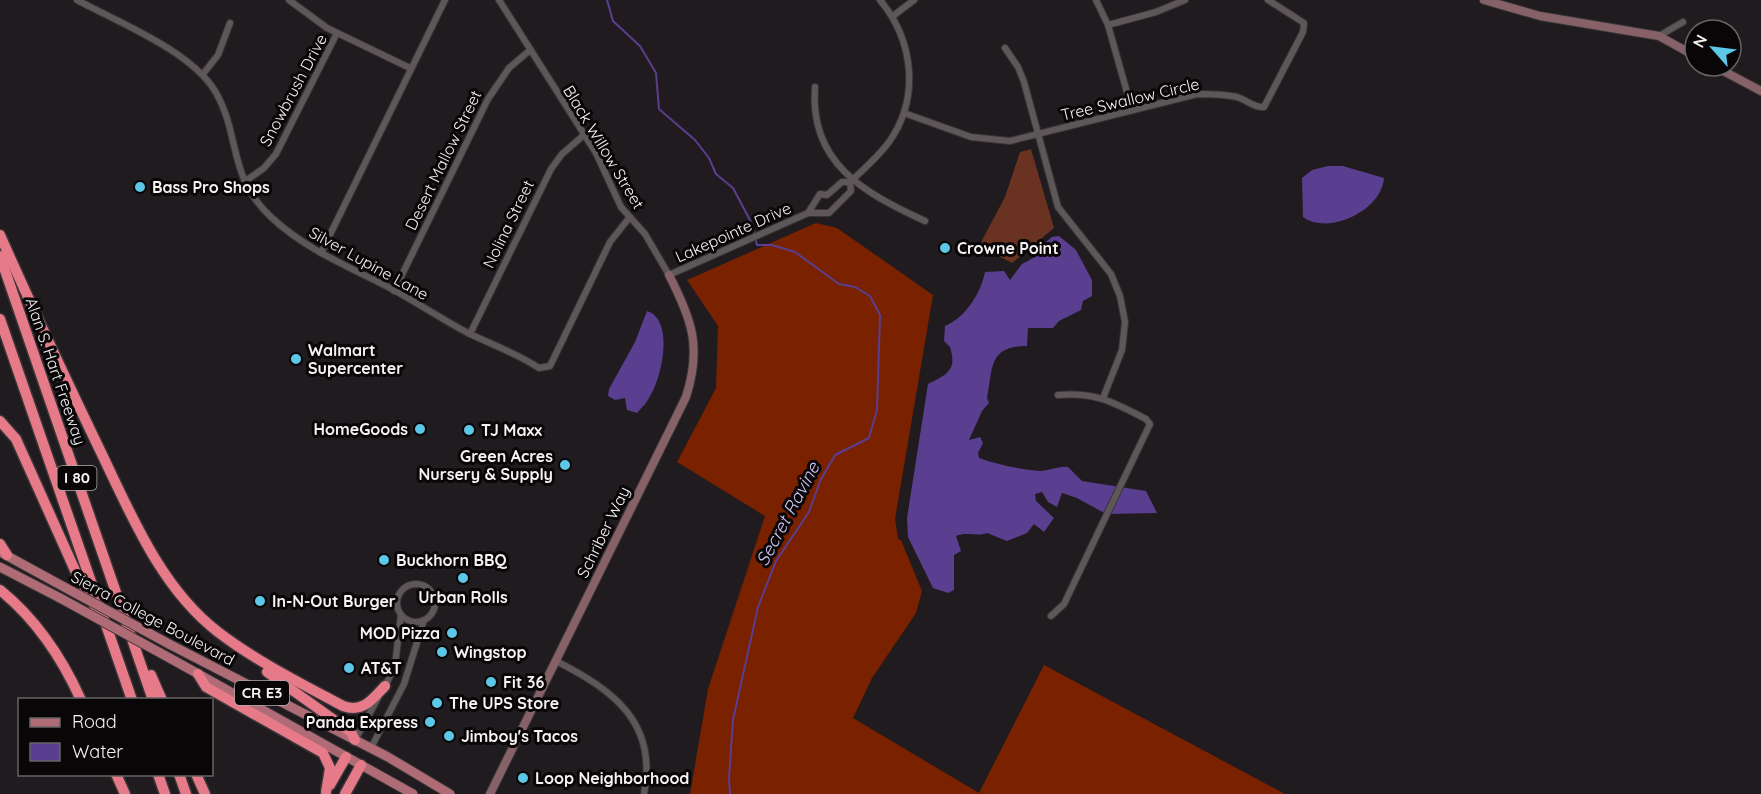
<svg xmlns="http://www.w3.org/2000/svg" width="1761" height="794" viewBox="0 0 1761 794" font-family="Quicksand,sans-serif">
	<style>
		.green { fill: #693221 }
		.forest { fill: #7a2100 }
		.water { fill: #5a3e8f }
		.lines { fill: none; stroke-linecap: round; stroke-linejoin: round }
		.stream { stroke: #5a3e8f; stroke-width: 2 }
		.street-casing { stroke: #393537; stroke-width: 8 }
		.secondary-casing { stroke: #393537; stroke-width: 10 }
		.primary-casing { stroke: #393537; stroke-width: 11 }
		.highway-casing { stroke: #393537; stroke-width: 13 }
		.street { stroke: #5d575a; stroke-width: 6 }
		.secondary { stroke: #866268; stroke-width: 8 }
		.primary { stroke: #b06c76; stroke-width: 9 }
		.highway { stroke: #e77a89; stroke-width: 10 }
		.primary-bridge-casing { stroke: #393537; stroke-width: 11; stroke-linecap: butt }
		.primary-bridge { stroke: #b06c76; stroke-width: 9 }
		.poi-dot { fill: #5cc7e7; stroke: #080607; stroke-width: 2 }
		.labels { text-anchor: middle; stroke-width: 6; stroke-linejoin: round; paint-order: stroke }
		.shield { fill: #080607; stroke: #afabad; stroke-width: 1.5 }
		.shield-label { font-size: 15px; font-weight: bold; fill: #f6f2f4 }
		.street-label { font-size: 16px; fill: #f6f2f4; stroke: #080607 }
		.poi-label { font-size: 16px; font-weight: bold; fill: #f6f2f4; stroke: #080607; text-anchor: start }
		.water-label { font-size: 18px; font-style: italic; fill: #d2c7f5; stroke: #080607 }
	</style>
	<rect width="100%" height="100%" fill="#201b1e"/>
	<path class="green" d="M1031 149 1054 228 1012 263 979 246 1005 197 1020 152Z"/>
	<path class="forest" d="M816 223 837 228 933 295 895 519 898 539 901 540 922 591 916 613 872 678 853 718 979 793 1044 665 1285 794H690L708 689 765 516 677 462 716 388 718 326 687 280Z"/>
	<g class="water">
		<path d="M1328 166H1343L1384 178C1382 210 1329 236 1303 217L1302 178 1312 170Z"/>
		<path d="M1059 236 1076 250 1092 280V296L1083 301 1081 310 1059 321 1053 328H1028L1027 346C988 346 993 368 987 398L989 403 982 411 969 440 980 437 983 443 978 453 979 458C999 465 1019 469 1040 471 1049 471 1058 466 1068 467L1082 481 1146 491 1157 513 1106 514 1077 498 1062 493 1057 507 1048 502 1042 492 1035 494 1036 501 1054 518 1044 532 1034 524 1027 533 1007 541 987 533C977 537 967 531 956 536L961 551 954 555V590L948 593 933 588 908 537 907 518 928 384C948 374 957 370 950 347L944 341 945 326C965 318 981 293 985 272L1004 271 1010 280 1022 264 1035 257 1041 246 1052 237Z"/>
		<path d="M647 311C675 320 662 379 649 398 646 404 641 408 637 413L627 410 625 398 615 400 608 396 609 389 635 342Z"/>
	</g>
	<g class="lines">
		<path class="stream" d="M607 0 613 21 640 46 656 73 659 109 695 140 709 158 716 174 733 188 751 222 757 245H772L795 252 839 284 855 287 870 296 880 315 877 410 869 438 835 455 820 481 809 512 776 561 758 607 733 720 729 778 730 794"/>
		<defs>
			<g id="street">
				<path d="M77 0C118 22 191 51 215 91 241 135 227 176 271 217 306 250 350 267 392 289 418 303 443 320 470 334 493 345 518 354 539 368L550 366 610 242 629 218"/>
				<path d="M289 0 327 28 410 68"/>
				<path d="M499 0 596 153 621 207 645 234 669 275 808 213H829L851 191 850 182"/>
				<path d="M1096 0 1108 25 1132 110"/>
				<path d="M893 16 914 0"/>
				<path d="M1108 25 1156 12 1185 0"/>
				<path d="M1659 36 1683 22"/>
				<path d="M1005 48 1018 67 1024 82 1058 207 1111 274 1120 296 1125 322 1122 350 1103 398"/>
				<path d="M203 74 218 55 230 23"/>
				<path d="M815 87C809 163 864 193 925 221"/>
				<path d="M904 113 971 137 1010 141 1197 94C1210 94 1224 94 1237 97 1247 100 1254 108 1264 107L1303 32 1304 23 1268 0"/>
				<path d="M244 182 264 168 276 154 337 33"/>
				<path d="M808 213 820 194 827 195 842 182H850C863 170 878 157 889 142 920 98 914 41 880 0"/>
				<path d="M321 253 445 0"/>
				<path d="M394 291 488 99 509 68 529 51"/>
				<path d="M470 334 551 169 562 154 584 135"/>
				<circle cx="416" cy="603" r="19"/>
				<path d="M1051 616 1064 604 1150 424 1146 419C1113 402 1096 392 1058 395"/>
				<path d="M556 661C613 690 658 722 644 794"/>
				<path d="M385 687 395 665 401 615"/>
				<path d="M355 740 378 698"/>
				<path d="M371 748 404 684 424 620"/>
			</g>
			<g id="secondary">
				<path d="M1484 0 1540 16 1659 36 1695 56"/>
				<path d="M1714 66 1761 91"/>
				<path d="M490 794 686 397C702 347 692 320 669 275"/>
			</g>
			<g id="primary">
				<path d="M2 553 55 582"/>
				<path d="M0 567 60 598"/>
				<path d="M169 644 388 757 450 794"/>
				<path d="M175 661 413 794"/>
			</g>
			<g id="highway">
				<path d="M0 235C31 305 63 373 96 442 128 507 158 586 218 632 256 661 300 683 343 706 363 713 372 700 385 686"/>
				<path d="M0 256 153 700"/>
				<path d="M0 319 132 700"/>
				<path d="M0 421 16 439 78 577 95 607"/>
				<path d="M0 544 7 555"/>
				<path d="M0 590C36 619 62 658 81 700"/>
				<path d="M267 672 351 732 355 740"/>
				<path d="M198 674 206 687 323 753 330 768 326 792"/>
				<path d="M151 675 162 700"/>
				<path d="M116 774 125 794"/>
				<path d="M158 774 165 794"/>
				<path d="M179 774 186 794"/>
				<path d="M196 774 205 794"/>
				<path d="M330 785 346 757"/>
				<path d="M345 794 361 765"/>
			</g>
		</defs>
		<use href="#street" class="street-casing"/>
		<use href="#secondary" class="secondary-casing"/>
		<use href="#primary" class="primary-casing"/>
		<use href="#highway" class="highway-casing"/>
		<use href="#street" class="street"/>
		<use href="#secondary" class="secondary"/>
		<use href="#primary" class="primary"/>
		<use href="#highway" class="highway"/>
		<defs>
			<g id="primary-bridge">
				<path d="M55 582 169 644"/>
				<path d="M60 598 175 661"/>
			</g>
		</defs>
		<use href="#primary-bridge" class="primary-bridge-casing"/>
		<use href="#primary-bridge" class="primary-bridge"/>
	</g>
	<g class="poi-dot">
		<circle cx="140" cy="187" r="6"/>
		<circle cx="945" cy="248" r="6"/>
		<circle cx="296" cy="359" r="6"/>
		<circle cx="420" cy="429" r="6"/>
		<circle cx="469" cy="430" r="6"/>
		<circle cx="565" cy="465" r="6"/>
		<circle cx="384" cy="560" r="6"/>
		<circle cx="463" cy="578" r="6"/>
		<circle cx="260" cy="601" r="6"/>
		<circle cx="452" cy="633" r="6"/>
		<circle cx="442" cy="652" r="6"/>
		<circle cx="349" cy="668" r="6"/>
		<circle cx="491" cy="682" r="6"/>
		<circle cx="437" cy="703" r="6"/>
		<circle cx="430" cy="722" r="6"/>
		<circle cx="449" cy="736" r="6"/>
		<circle cx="523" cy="778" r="6"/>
	</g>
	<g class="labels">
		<g class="shield">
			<rect x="57.5" y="466" width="39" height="24" rx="4.5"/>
			<rect x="235" y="681" width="54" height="24" rx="4.5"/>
		</g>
		<g class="shield-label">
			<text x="77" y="483">I 80</text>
			<text x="262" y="698">CR E3</text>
		</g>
		<g class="street-label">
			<text transform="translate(293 90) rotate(-62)" y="6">Snowbrush Drive</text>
			<text transform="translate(1130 99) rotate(-13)" y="6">Tree Swallow Circle</text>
			<text transform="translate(604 147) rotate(59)" y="6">Black Willow Street</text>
			<text transform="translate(443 160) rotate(-64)" y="6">Desert Mallow Street</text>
			<text transform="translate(508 224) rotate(-64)" y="6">Nolina Street</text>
			<text transform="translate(733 232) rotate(-24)" y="6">Lakepointe Drive</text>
			<text transform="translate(369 263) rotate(29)" y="6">Silver Lupine Lane</text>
			<text transform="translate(56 371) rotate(71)" y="6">Alan S. Hart Freeway</text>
			<text transform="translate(603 532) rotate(-64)" y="6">Schriber Way</text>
			<text transform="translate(153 618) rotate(28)" y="6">Sierra College Boulevard</text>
		</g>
		<g class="poi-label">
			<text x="152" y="193">Bass Pro Shops</text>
			<text x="957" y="254">Crowne Point</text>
			<text x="308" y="356">Walmart<tspan x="308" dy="18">Supercenter</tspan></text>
			<text x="408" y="435" text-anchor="end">HomeGoods</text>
			<text x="481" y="436">TJ Maxx</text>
			<text x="553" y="462" text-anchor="end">Green Acres<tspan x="553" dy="18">Nursery &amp; Supply</tspan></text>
			<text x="396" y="566">Buckhorn BBQ</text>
			<text x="463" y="603" text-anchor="middle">Urban Rolls</text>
			<text x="272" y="607">In-N-Out Burger</text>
			<text x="440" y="639" text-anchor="end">MOD Pizza</text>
			<text x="454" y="658">Wingstop</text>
			<text x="361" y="674">AT&amp;T</text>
			<text x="503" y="688">Fit 36</text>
			<text x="449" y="709">The UPS Store</text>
			<text x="418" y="728" text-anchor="end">Panda Express</text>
			<text x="461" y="742">Jimboy's Tacos</text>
			<text x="535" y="784">Loop Neighborhood</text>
		</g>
		<g class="water-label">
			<text transform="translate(788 514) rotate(-62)" y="6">Secret Ravine</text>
		</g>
	</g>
	<rect x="18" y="698" width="195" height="78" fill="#080607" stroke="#676466" stroke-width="1.5"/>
	<rect x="30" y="718" width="30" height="9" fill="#b06c76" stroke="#676466" stroke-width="1.5"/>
	<text x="72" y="728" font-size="18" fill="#f6f2f4">Road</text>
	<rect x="30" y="743" width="30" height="18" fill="#5a3e8f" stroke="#676466" stroke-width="1.5"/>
	<text x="72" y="758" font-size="18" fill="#f6f2f4">Water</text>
	<g transform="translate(1713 48) rotate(298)"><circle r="28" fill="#080607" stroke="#676466" stroke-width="1.5"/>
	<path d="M0-4.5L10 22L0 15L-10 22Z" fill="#5cc7e7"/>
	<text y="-9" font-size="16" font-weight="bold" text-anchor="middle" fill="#f6f2f4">N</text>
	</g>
</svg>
